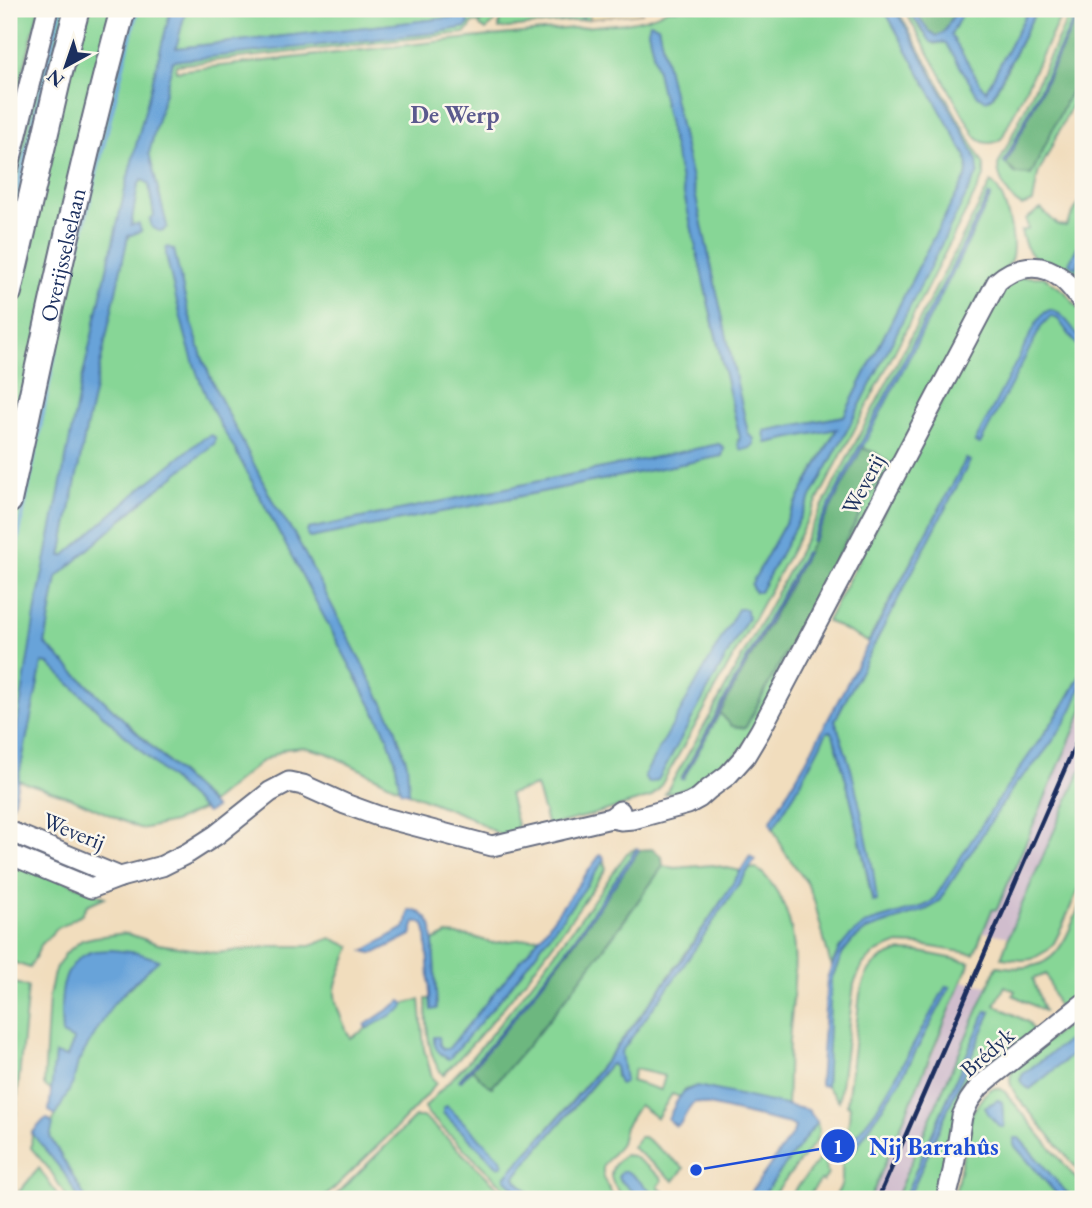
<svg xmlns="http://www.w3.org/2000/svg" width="1092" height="1208" viewBox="0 0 1092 1208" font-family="'EB Garamond',serif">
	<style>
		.industrial { fill: #d0bdcd }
		.green { fill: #87d696; stroke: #51827a; stroke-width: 2; fill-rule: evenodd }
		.forest { fill: #6db77f; stroke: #44736e; stroke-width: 2 }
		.sand { fill: #eeda9e; stroke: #84847e; stroke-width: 2 }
		.water { fill: #68a3d9; stroke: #42699c; stroke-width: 2 }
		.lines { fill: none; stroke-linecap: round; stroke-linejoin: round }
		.stream { stroke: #68a3d9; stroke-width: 4.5 }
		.minor-casing { stroke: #666c7f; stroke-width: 23 }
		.major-casing { stroke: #666c7f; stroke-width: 28 }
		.minor { stroke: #fff; stroke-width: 19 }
		.major { stroke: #fff; stroke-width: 24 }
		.rail { stroke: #1b2f5e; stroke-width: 4.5 }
		.labels { text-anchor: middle; stroke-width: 5; stroke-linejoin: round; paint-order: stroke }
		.street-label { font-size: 23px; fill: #1b2f5e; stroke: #fbf7ec }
		.neighbourhood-label { font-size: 24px; font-weight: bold; fill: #5b5a8e; stroke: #fbf7ec }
		.leader { fill: none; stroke: #1d4ed8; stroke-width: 2.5 }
		.callout-dot { fill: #1d4ed8; stroke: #fbf7ec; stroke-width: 2.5 }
		.mark-label { font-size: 21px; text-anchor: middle; font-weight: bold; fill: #fff }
		.callout-label { font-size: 24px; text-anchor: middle; font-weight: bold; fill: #1d4ed8; stroke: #fbf7ec; stroke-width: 5; stroke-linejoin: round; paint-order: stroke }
	</style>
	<rect width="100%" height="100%" fill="#fbf7ec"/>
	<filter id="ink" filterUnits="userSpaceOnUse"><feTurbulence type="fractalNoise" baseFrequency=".0143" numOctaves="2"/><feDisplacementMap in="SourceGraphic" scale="14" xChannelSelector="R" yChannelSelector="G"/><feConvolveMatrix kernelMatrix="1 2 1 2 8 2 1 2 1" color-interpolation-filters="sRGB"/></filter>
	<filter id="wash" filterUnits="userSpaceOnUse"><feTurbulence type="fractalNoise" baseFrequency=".00686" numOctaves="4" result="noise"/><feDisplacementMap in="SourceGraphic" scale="28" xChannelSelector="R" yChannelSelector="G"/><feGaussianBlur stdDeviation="1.57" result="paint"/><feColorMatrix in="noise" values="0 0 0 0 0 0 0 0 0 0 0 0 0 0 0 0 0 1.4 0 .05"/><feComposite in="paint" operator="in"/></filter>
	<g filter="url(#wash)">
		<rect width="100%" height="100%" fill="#f1ddbd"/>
		<g class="industrial">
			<path d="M1083 710V765L1015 920 1010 937 984 932 992 909H997Z"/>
			<path d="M962 981 988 986 895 1199H870L936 1046Z"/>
		</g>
		<g class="green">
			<path d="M9 9H39L9 127Z"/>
			<path d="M55 9H70L9 260V202Z"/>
			<path d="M85 9H114L9 466V323L44 167Z"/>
			<path d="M130 9H171L127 181 79 393 9 777V541L39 392Z"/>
			<path d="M186 9H482L481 21 489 16 490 9H495L494 22 486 30 480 26 479 22 472 23 470 28 464 33 176 65V71L461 39 625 23C640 20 654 18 668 9H884L966 156 968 166 966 177 928 248 844 416 764 431 767 443 837 428 751 585 755 592H760L853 419 977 161 965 136 894 9H897L900 14 984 165V176L871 398 789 555 703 712 659 789 651 797 588 816 548 826 536 786 509 794 519 832 502 836 469 817 409 793 407 764 394 725 296 537 274 504 215 388 202 357 187 307 174 250 166 255 189 347 225 432 232 444 386 733 395 759 400 789 327 753 304 747 285 749 259 763 211 803 45 644 57 577 143 501 84 539 64 556H61L86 429 128 236 141 231 131 225 138 185 142 180 145 181 149 185 154 215 167 226 149 153 173 60 432 33 466 27 469 23 465 16 176 48ZM658 26 748 433 754 439 738 440 740 438 714 329 648 30ZM719 444 724 448 722 456 310 538 307 534 308 529ZM748 617 707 691 645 774 674 725Z"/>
			<path d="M500 9H578L581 18 584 17 583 9H589L590 19 499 29Z"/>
			<path d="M904 9H908L921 30 934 44 946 42 978 96 990 99 993 97 1037 9H1064L1002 138C993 146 982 144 975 136Z"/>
			<path d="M964 9H1029L986 91 982 87 951 35Z"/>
			<path d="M1072 9H1079L1004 162 1016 174 1031 175 1083 65V82L1038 174 1033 202 1022 206C1009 200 998 179 998 165Z"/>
			<path d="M991 182C1006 193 1017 243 1011 260L747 741C724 772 703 786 665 794L710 716 795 559ZM989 195 991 196 862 448 876 453 887 462 746 727 732 726 720 713 683 779 681 778 805 553H807L813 541 812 539Z"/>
			<path d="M1083 195V236L1070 262 1076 268 1083 254V277L1077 271 1069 273 1034 257C1026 250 1024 242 1021 231L1028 229 1026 219 1041 209 1058 225 1066 226Z"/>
			<path d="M1017 277H1044L1065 292 1083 314V344C1077 336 1062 309 1050 310 1044 311 1040 317 1037 322L979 444 1042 325 1051 316 1058 319 1083 353V669C1069 700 1048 728 1028 757 997 803 965 850 935 898L930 903 924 906 865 924 840 947 831 966 814 900 807 883 784 851 773 828 795 793 827 732 830 731 833 734C850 789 861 845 872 901L873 870 851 769 835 720 970 461 966 459 868 642 827 621 1000 290Z"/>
			<path d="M42 663 49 664 203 809 174 822 141 829 72 798 18 780Z"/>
			<path d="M1083 683V710L997 909 992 910 974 954 920 945 896 944 878 951 863 964 854 984 839 1101 826 1086 831 980 843 952 852 941 866 930 925 910 933 906 939 901 1016 783C1044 758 1067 717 1083 683Z"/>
			<path d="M1083 765V878L1062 927 1054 943 1048 950 1032 959 1022 960 1001 958 1015 920Z"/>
			<path d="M637 848 565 952 491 1044 459 1080 461 1081 472 1069 483 1081 492 1087 546 1024 617 931 663 866 675 868 713 865 741 871C699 935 655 998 607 1059 575 1099 540 1138 506 1176V1179L526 1199H516L428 1114 425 1107C438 1092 453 1078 466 1064 524 997 576 926 627 853Z"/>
			<path d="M9 858 105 897 87 905 81 915 55 930 41 945 30 968 9 961Z"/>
			<path d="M604 860 606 869C557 940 504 1013 443 1075 426 1055 427 1024 426 999H431V1009H437L433 941 447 934 470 936 493 943 540 937 450 1047 448 1049H443L434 1037 446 1058 507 991 582 892Z"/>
			<path d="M756 868C766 875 771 882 777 892 804 937 793 992 789 1041 788 1063 788 1085 787 1106L697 1086 685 1090 680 1097 672 1094 657 1118 639 1105 625 1127 621 1143 603 1166V1178L615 1199H535L516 1180 515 1176 610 1065 612 1064 615 1067 616 1078 621 1060V1052L679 972 749 869ZM635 1069 665 1076 661 1090 631 1081Z"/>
			<path d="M1083 898V997L1061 1016 1046 974 1033 979 1044 1011 1013 995 1015 991 1005 986 995 1005 1028 1022 1036 1035 977 1081 939 1199H895L997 966C1057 976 1063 945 1083 898ZM986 1011 991 1012 910 1194 906 1193Z"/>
			<path d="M126 933 158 944 217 953 275 946H310L331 938 351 947C346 960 337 975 335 990 334 1005 344 1024 350 1038L401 1009 405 1004 420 999 424 1049 433 1080 436 1083 426 1096 393 1131 323 1199H86L50 1137 52 1123 72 1083 78 1062 95 1032 113 1004 158 960 155 959 74 1040 67 1057 55 1054 52 1091 44 1085 49 997 54 972 65 954 82 940 95 937Z"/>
			<path d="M901 951 920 952 970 962 870 1199H834L842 1184V1163L850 1153 854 1151 900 1081 950 987H946L894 1080 876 1110 841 1156C842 1147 845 1140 847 1131 849 1123 850 1114 850 1106L847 1105 860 994C867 967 874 959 901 951Z"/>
			<path d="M9 981 28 987 16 1109 14 1125 9 1128Z"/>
			<path d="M1083 1013V1033H1078L1030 1089 1083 1046V1176L1018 1098C1011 1087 1007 1081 1013 1068Z"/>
			<path d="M995 1088 1001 1089 1005 1092 1083 1187V1199H1072L1019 1138 1014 1139V1145L1061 1199H954L972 1113 984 1095 991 1089Z"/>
			<path d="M415 1117H422L430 1122 510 1199H496L490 1195 483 1199H332Z"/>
			<path d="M817 1122 819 1131 816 1141 770 1199H760Z"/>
			<path d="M32 1133 64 1173 79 1199H68L50 1170 31 1148Z"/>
			<path d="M640 1137H644L684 1168 674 1181 632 1147Z"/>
			<path d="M828 1148 825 1161 828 1175 823 1181 821 1180 806 1199H788Z"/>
			<path d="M624 1155 633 1156 661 1177 662 1181 658 1187 667 1195 668 1199H660L631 1174 619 1179 641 1199H626C609 1183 604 1171 624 1155Z"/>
			<path d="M39 1168 60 1199H21L18 1193Z"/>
		</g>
		<g class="forest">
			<path d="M913 9H957L944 32 937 36 929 31Z"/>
			<path d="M1081 9H1083V65L1031 175 1016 174 1006 164Z"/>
			<path d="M862 448 876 453 888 462 745 728 732 726 720 713 780 604Z"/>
			<path d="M653 849 662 857 663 866C609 942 554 1017 492 1087L483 1081 472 1069 567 953 639 850Z"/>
		</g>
		<path class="sand" d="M589 9H641L642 13 590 19Z"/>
		<g class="water">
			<path d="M171 9H186L176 48 465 16 469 23 466 27 432 33 173 61 149 153 167 226 164 230 159 231 152 227 150 220 154 215 149 185 145 181 142 180 138 185 131 225 139 224 141 231 128 236 86 429 61 556H64L139 490 202 439 211 435 215 437V443L143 501 57 577 45 644 215 808 207 813 49 664 42 663 13 805 9 803V777L37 602 79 393 127 181Z"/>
			<path d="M884 9H894L905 26 965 136 977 161 978 172 853 419 760 592H755L751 585 837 429 766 443 764 431 844 416 928 248 966 177 968 166 966 156Z"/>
			<path d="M908 9H913L929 31 937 36 944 32 957 9H964L951 35 982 87 986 91 1029 9H1037L992 97 986 100 978 96 946 43C941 41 936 44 931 42Z"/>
			<path d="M1079 9H1081L1006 164 1004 163Z"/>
			<path d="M650 23 658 26 748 433 754 439V444L750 448 743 450 740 449 738 444 740 437C707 302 678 166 648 30Z"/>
			<path d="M989 195 991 196C934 312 874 426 813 541L811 540Z"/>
			<path d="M1083 236V254L1075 268 1069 263Z"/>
			<path d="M168 247 174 250 187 307 202 357 215 388 274 504 296 537 394 725 407 764 409 793 400 791 395 759 386 733 232 444C194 388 181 319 166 255V249Z"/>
			<path d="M1050 310C1064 312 1083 339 1083 353L1058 319 1051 316 1042 325 980 444 975 442 1037 322 1044 313Z"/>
			<path d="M719 444 724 448 722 456 310 538 307 534 308 529Z"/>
			<path d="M966 459 970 461 835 720 851 769 861 811 873 870 877 901 873 902C862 845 850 789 833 734L830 731 827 732 795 793 773 828 770 822 806 761Z"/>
			<path d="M805 552 807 553 683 779H681Z"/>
			<path d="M738 609H746L748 617 658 780 649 783 645 779V774Z"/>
			<path d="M1083 669C1083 707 1043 758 1016 783L939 901 933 906 925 910 866 930 852 941 843 952 831 980 826 1086 820 1085 827 978 840 948 849 937 865 924 924 906 930 903 935 898C964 851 994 806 1025 761 1046 731 1069 702 1083 669Z"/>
			<path d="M637 848 639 850C584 931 526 1009 461 1081L459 1080 491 1044 565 952Z"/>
			<path d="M600 855 603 856 604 860 582 892 507 991 449 1059C440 1055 433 1047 434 1037H439L440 1045 444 1049H448L450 1047 540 937Z"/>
			<path d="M750 856 755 860 679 972 621 1052 625 1081 620 1084 618 1082 615 1067 612 1064 609 1065 515 1176 516 1180 535 1199H526L505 1179 506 1176C528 1151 552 1126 574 1100 638 1024 698 941 750 856Z"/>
			<path d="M409 910C419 910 429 917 432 928L437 1009 431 1010 426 931C425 925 422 921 415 922L411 935 375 953H371L364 951 404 928 407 923Z"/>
			<path d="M112 950 138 953 159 960 128 988 113 1004 78 1062 73 1083 56 1115 49 1111 55 1054 67 1057 74 1040 62 1034C60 1006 57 964 91 952 97 950 105 951 112 950Z"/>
			<path d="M946 986 950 987 900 1081 854 1151 844 1160 841 1156 876 1110 894 1080Z"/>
			<path d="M401 1001 405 1004 402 1009 368 1028 365 1027V1025Z"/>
			<path d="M986 1011 991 1012 910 1194 906 1193Z"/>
			<path d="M1078 1033H1083V1046L1030 1089 1024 1086 1020 1080 1023 1074Z"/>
			<path d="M697 1086 808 1110 817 1122 760 1199H746L793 1133 795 1127 790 1124 696 1102 691 1105 680 1124 676 1126 668 1119C677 1102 677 1093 697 1086Z"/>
			<path d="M998 1100 1002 1102 1004 1127H1000L989 1115 985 1107Z"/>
			<path d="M447 1106 501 1159 503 1164 502 1166 498 1167 443 1113V1108Z"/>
			<path d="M48 1119 53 1124 50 1137 86 1199H79L64 1173 32 1133 44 1120Z"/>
			<path d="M1014 1138H1019L1072 1199H1061L1014 1145Z"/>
			<path d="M622 1171H626L631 1174 660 1199H641L619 1179 618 1177Z"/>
		</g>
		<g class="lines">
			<g class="stream">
				<path d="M9 224 61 9"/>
				<path d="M9 582 59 331 89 201 137 9"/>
			</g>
		</g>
	</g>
	<g filter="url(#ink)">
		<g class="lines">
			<defs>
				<g id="minor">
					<path d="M9 166 48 9"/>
					<path d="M611 818 621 820 633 819 688 804 699 798 709 789 728 775 745 756 760 731 997 282C1015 266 1040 261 1060 277 1069 283 1076 294 1083 302"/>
					<path d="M9 831 120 877"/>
					<path d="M9 854 91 888 120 877 162 866 188 853 216 835 270 792 289 782 303 785 345 804 378 816 492 846 611 818 620 811"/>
					<path d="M946 1199 953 1171 962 1116 969 1101 979 1087 992 1076 1083 1004"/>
				</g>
				<g id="major">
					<path d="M9 292 59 76 77 9"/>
					<path id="s1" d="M9 501C44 337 79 172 123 9"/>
				</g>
			</defs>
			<use href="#minor" class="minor-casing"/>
			<use href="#major" class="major-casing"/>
			<use href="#minor" class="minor"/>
			<use href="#major" class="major"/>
			<path class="rail" d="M878 1199 1083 727"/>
		</g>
	</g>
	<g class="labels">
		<g class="street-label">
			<text dy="8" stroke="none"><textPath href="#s1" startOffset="252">Overijsselselaan</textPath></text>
			<text transform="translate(863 484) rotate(-62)" y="8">Weverij</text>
			<text transform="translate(74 831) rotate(22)" y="8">Weverij</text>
			<text transform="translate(987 1052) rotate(-41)" y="8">Brédyk</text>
		</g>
		<g class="neighbourhood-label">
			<text x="455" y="123">De Werp</text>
		</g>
	</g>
	<path class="leader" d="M696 1170L838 1146"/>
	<g class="callout-dot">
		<circle cx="696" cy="1170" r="7"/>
		<circle cx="838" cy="1146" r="18"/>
	</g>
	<g class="mark-label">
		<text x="838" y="1154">1</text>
	</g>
	<g class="callout-label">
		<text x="934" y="1155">Nij Barrahûs</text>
	</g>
	<rect width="1092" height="1208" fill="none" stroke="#fbf7ec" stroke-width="35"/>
	<g transform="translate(66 66) rotate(220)" stroke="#fbf7ec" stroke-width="5" paint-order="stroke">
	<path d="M0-5L12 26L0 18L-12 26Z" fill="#1b2f5e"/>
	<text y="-10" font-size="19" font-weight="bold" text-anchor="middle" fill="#1b2f5e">N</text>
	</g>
</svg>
